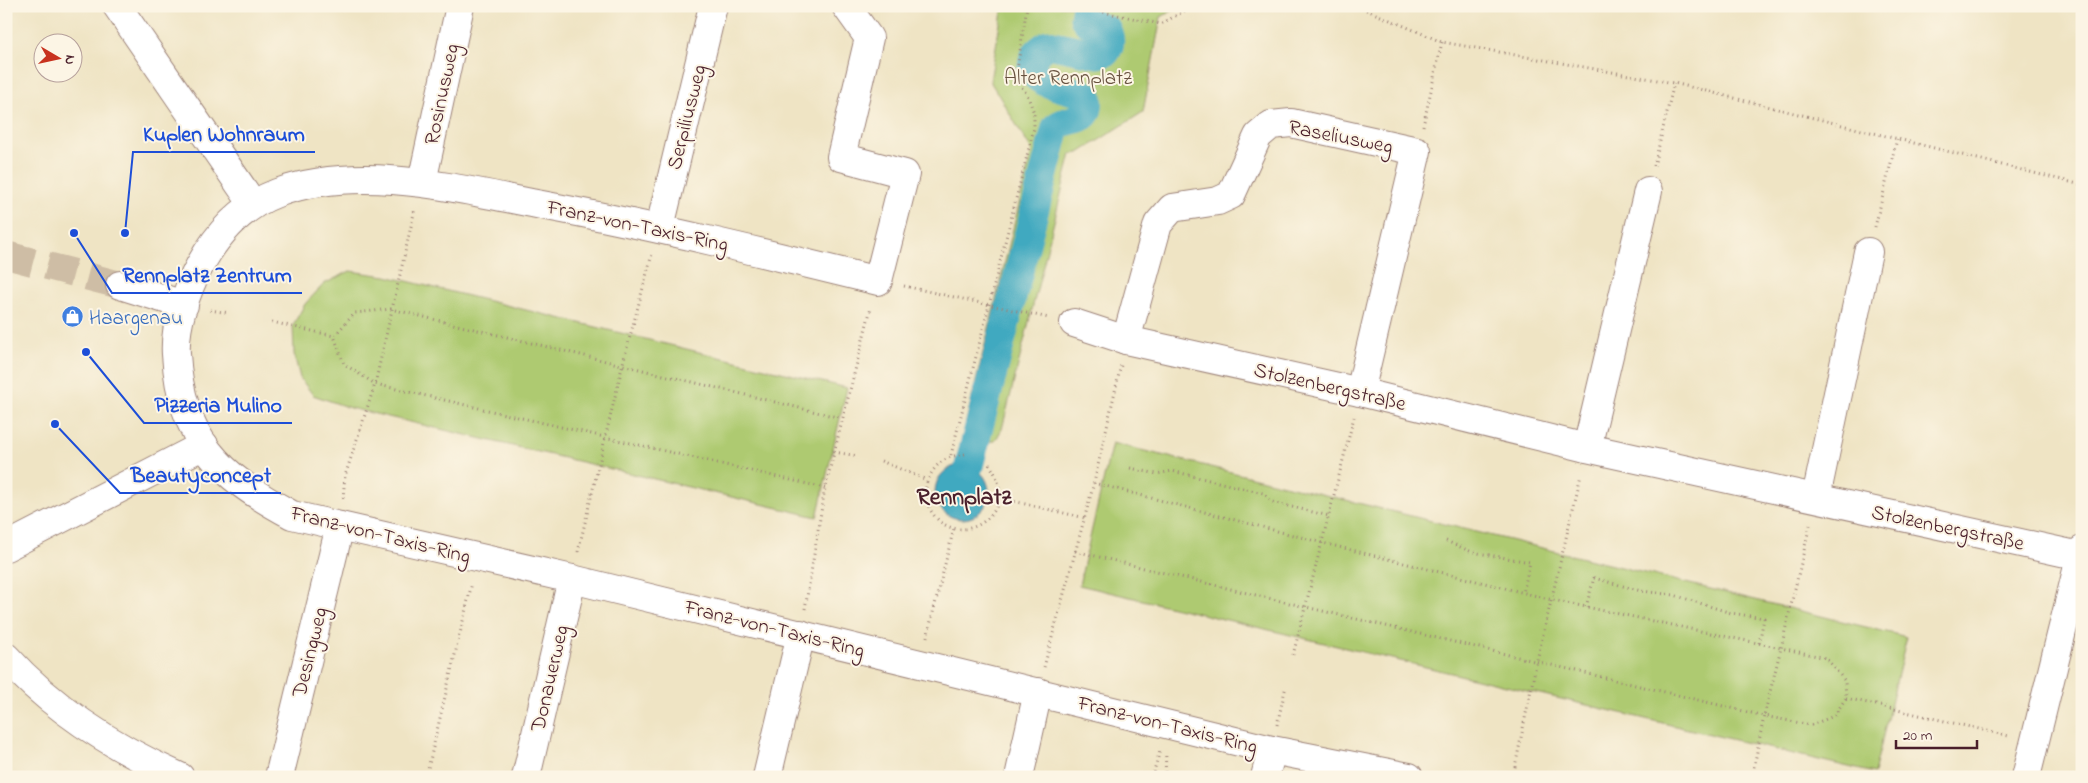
<svg xmlns="http://www.w3.org/2000/svg" width="2088" height="783" viewBox="0 0 2088 783" font-family="'Indie Flower',sans-serif">
	<style>
		.green { fill: #aeca71; stroke: #7c744e }
		.water { fill: #40a9c0; stroke: #456476 }
		.lines { fill: none; stroke-linecap: round; stroke-linejoin: round }
		.canal { stroke: #40a9c0; stroke-width: 29 }
		.minor-tunnel { stroke: #cebda5; stroke-width: 28; stroke-dasharray: 28 14; stroke-linecap: butt }
		.minor-casing { stroke: #9c8278; stroke-width: 30 }
		.path { stroke: #9c8278; stroke-width: 3; stroke-dasharray: 1 4; stroke-linecap: butt }
		.minor { stroke: #fff; stroke-width: 28 }
		.labels { text-anchor: middle; stroke-width: 4; stroke-linejoin: round; paint-order: stroke }
		.park-label { font-size: 21px; fill: #685240; stroke: #fcf5e5 }
		.street-label { font-size: 21px; fill: #4a1f2b; stroke: #fcf5e5 }
		.shop-label { font-size: 21px; fill: #366cbe; stroke: #fcf5e5; text-anchor: start }
		.quarter-label { font-size: 24px; font-weight: bold; fill: #4a1f2b; stroke: #fcf5e5 }
		.leader { fill: none; stroke: #1d4ed8; stroke-width: 2 }
		.callout-dot { fill: #1d4ed8; stroke: #fcf5e5; stroke-width: 2 }
		.callout-label { font-size: 22px; text-anchor: middle; font-weight: bold; fill: #1d4ed8; stroke: #fcf5e5; stroke-width: 4; stroke-linejoin: round; paint-order: stroke }
	</style>
	<rect width="100%" height="100%" fill="#fcf5e5"/>
	<filter id="ink" filterUnits="userSpaceOnUse"><feTurbulence type="fractalNoise" baseFrequency=".02" numOctaves="2"/><feDisplacementMap in="SourceGraphic" scale="10" xChannelSelector="R" yChannelSelector="G"/><feConvolveMatrix kernelMatrix="1 2 1 2 8 2 1 2 1" color-interpolation-filters="sRGB"/></filter>
	<filter id="wash" filterUnits="userSpaceOnUse"><feTurbulence type="fractalNoise" baseFrequency=".0096" numOctaves="4" result="noise"/><feDisplacementMap in="SourceGraphic" scale="20" xChannelSelector="R" yChannelSelector="G"/><feGaussianBlur stdDeviation="1.12" result="paint"/><feColorMatrix in="noise" values="0 0 0 0 0 0 0 0 0 0 0 0 0 0 0 0 0 1.4 0 .05"/><feComposite in="paint" operator="in"/></filter>
	<g filter="url(#wash)">
		<rect width="100%" height="100%" fill="#efe4c4"/>
		<g class="green">
			<path d="M1003 6H1181L1161 17 1143 112 1079 153 1071 154 1002 429 995 441C986 442 972 439 967 432L966 422 1032 151 990 81Z"/>
			<path d="M350 271 386 276 847 388 817 517 350 408 313 395 300 378 294 354 293 325 305 304 324 284Z"/>
			<path d="M1112 443 1907 637 1874 773 1079 585Z"/>
		</g>
		<circle class="water" cx="962" cy="492" r="27"/>
		<g class="lines">
			<path class="canal" d="M969 466 1056 127C1071 114 1092 127 1088 96 1074 89 1030 85 1032 66 1033 54 1039 50 1048 44L1097 54 1106 52C1111 45 1111 39 1107 30L1087 22 1084 18 1086 6"/>
		</g>
	</g>
	<g filter="url(#ink)">
		<g class="lines">
			<path class="minor-tunnel" d="M6 255 120 285"/>
			<defs>
				<g id="minor">
					<path d="M117 6 253 204"/>
					<path d="M846 6 869 38 841 157 905 174 878 281C768 254 658 227 547 206 462 190 362 162 277 193 242 206 218 233 200 265 187 289 174 326 176 354 181 439 219 476 292 515L572 579 1272 750 1409 777"/>
					<path d="M422 182 460 6"/>
					<path d="M660 227 713 6"/>
					<path d="M120 285 184 305"/>
					<path d="M1074 323 1126 340 1360 392 1587 448 2080 556"/>
					<path d="M1126 340 1158 224 1172 208 1218 201 1231 195 1258 136 1271 125 1291 123 1417 151 1360 392"/>
					<path d="M1587 448 1648 191"/>
					<path d="M1816 497 1868 252"/>
					<path d="M6 547 204 445"/>
					<path d="M6 657C53 709 117 749 180 777"/>
					<path d="M279 777 340 526"/>
					<path d="M526 777 572 579"/>
					<path d="M767 777 801 634"/>
					<path d="M1019 777 1038 692"/>
					<path d="M1265 777 1272 750"/>
					<path d="M2026 777 2082 550"/>
				</g>
			</defs>
			<use href="#minor" class="minor-casing"/>
			<g class="path">
				<path d="M1074 6 1161 24 1193 6"/>
				<path d="M1357 6 1442 42 1674 83 2082 185"/>
				<path d="M1423 126 1442 42"/>
				<path d="M1654 166 1674 83"/>
				<path d="M1875 227 1897 139"/>
				<path d="M904 286 1049 318"/>
				<path d="M210 310 229 313"/>
				<path d="M272 322 334 336"/>
				<path d="M834 452 858 456"/>
				<path d="M965 454C948 456 936 462 929 478 924 486 925 498 929 507 953 557 1028 513 988 463"/>
				<path d="M951 455 1034 128V113L1027 94 1017 81V70L1027 6"/>
				<path d="M881 461 927 480"/>
				<path d="M1130 468 1157 474 1172 471 1263 493 1272 502 1329 516"/>
				<path d="M825 488 375 384 344 364 334 336 355 313 391 309 841 418"/>
				<path d="M343 498 345 476 375 384 415 209"/>
				<path d="M1000 498 1085 518"/>
				<path d="M1446 541 1472 552 1530 562 1523 593"/>
				<path d="M1075 551C1304 608 1535 660 1764 716L1781 648 1553 600 1323 543 1094 483"/>
				<path d="M578 552 623 363 652 254"/>
				<path d="M1586 607 1594 578 1641 591 1674 595 1731 613 1764 618 1759 644"/>
				<path d="M805 609 825 488 871 308"/>
				<path d="M927 637 954 528"/>
				<path d="M1293 655 1354 417"/>
				<path d="M1044 667 1094 483 1121 365"/>
				<path d="M1846 698 2009 736"/>
				<path d="M1277 725 1286 686"/>
				<path d="M426 777 472 583"/>
				<path d="M1152 777 1160 751"/>
				<path d="M1165 777 1166 752"/>
				<path d="M1513 777 1537 660 1581 475"/>
				<path d="M1752 777 1764 716 1811 725 1834 716 1846 698 1845 681 1826 658 1781 648 1810 525"/>
			</g>
			<use href="#minor" class="minor"/>
		</g>
	</g>
	<defs>
		<symbol id="shop-disc" viewBox="-11 -11 22 22"><circle r="9.5" fill="#3f7fe0" stroke="#fcf5e5"/><path d="M-5-2.5h2.3a2.7 3.5 0 0 1 5.4 0H5L5.5 6h-11ZM-1.5-2.5h3a1.5 2.3 0 0 0-3 0Z" fill="#fff"/></symbol>
	</defs>
	<g fill-rule="evenodd">
		<use href="#shop-disc" x="60" y="304" width="25" height="25"/>
	</g>
	<g class="labels">
		<g class="park-label">
			<text x="1068" y="84">Alter Rennplatz</text>
		</g>
		<g class="street-label">
			<text transform="translate(441 94) rotate(-78)" y="7">Rosinusweg</text>
			<text transform="translate(686 117) rotate(-76)" y="7">Serpiliusweg</text>
			<text transform="translate(1341 136) rotate(11)" y="7">Raseliusweg</text>
			<text transform="translate(638 225) rotate(12)" y="7">Franz-von-Taxis-Ring</text>
			<text transform="translate(1330 386) rotate(13)" y="7">Stolzenbergstraße</text>
			<text transform="translate(1948 527) rotate(12)" y="7">Stolzenbergstraße</text>
			<text transform="translate(381 534) rotate(14)" y="7">Franz-von-Taxis-Ring</text>
			<text transform="translate(775 628) rotate(14)" y="7">Franz-von-Taxis-Ring</text>
			<text transform="translate(309 652) rotate(-76)" y="7">Desingweg</text>
			<text transform="translate(549 678) rotate(-77)" y="7">Donauerweg</text>
			<text transform="translate(1168 724) rotate(14)" y="7">Franz-von-Taxis-Ring</text>
		</g>
		<g class="shop-label">
			<text x="89" y="324">Haargenau</text>
		</g>
		<g class="quarter-label">
			<text x="964" y="504">Rennplatz</text>
		</g>
	</g>
	<path class="leader" d="M125 233L133 152H315M74 233L112 293H302M86 352L144 423H292M55 424L120 493H281"/>
	<g class="callout-dot">
		<circle cx="125" cy="233" r="5"/>
		<circle cx="74" cy="233" r="5"/>
		<circle cx="86" cy="352" r="5"/>
		<circle cx="55" cy="424" r="5"/>
	</g>
	<g class="callout-label">
		<text x="224" y="141">Kuplen Wohnraum</text>
		<text x="207" y="282">Rennplatz Zentrum</text>
		<text x="218" y="412">Pizzeria Mulino</text>
		<text x="201" y="482">Beautyconcept</text>
	</g>
	<rect width="2088" height="783" fill="none" stroke="#fcf5e5" stroke-width="25"/>
	<g transform="translate(58 58) rotate(99)"><circle r="24" fill="#fcf5e5" stroke="#b59f9b"/>
	<path d="M0-4L9 19L0 12L-9 19Z" fill="#c8321e"/>
	<text y="-8" font-size="14" font-weight="bold" text-anchor="middle" fill="#4a1f2b">N</text>
	</g>
	<path d="M1896 740v8h81v-8" fill="none" stroke="#4a1f2b" stroke-width="2.5"/>
	<text x="1903" y="740" font-size="15" fill="#4a1f2b" stroke="#fcf5e5" stroke-width="4" paint-order="stroke">20 m</text>
</svg>
